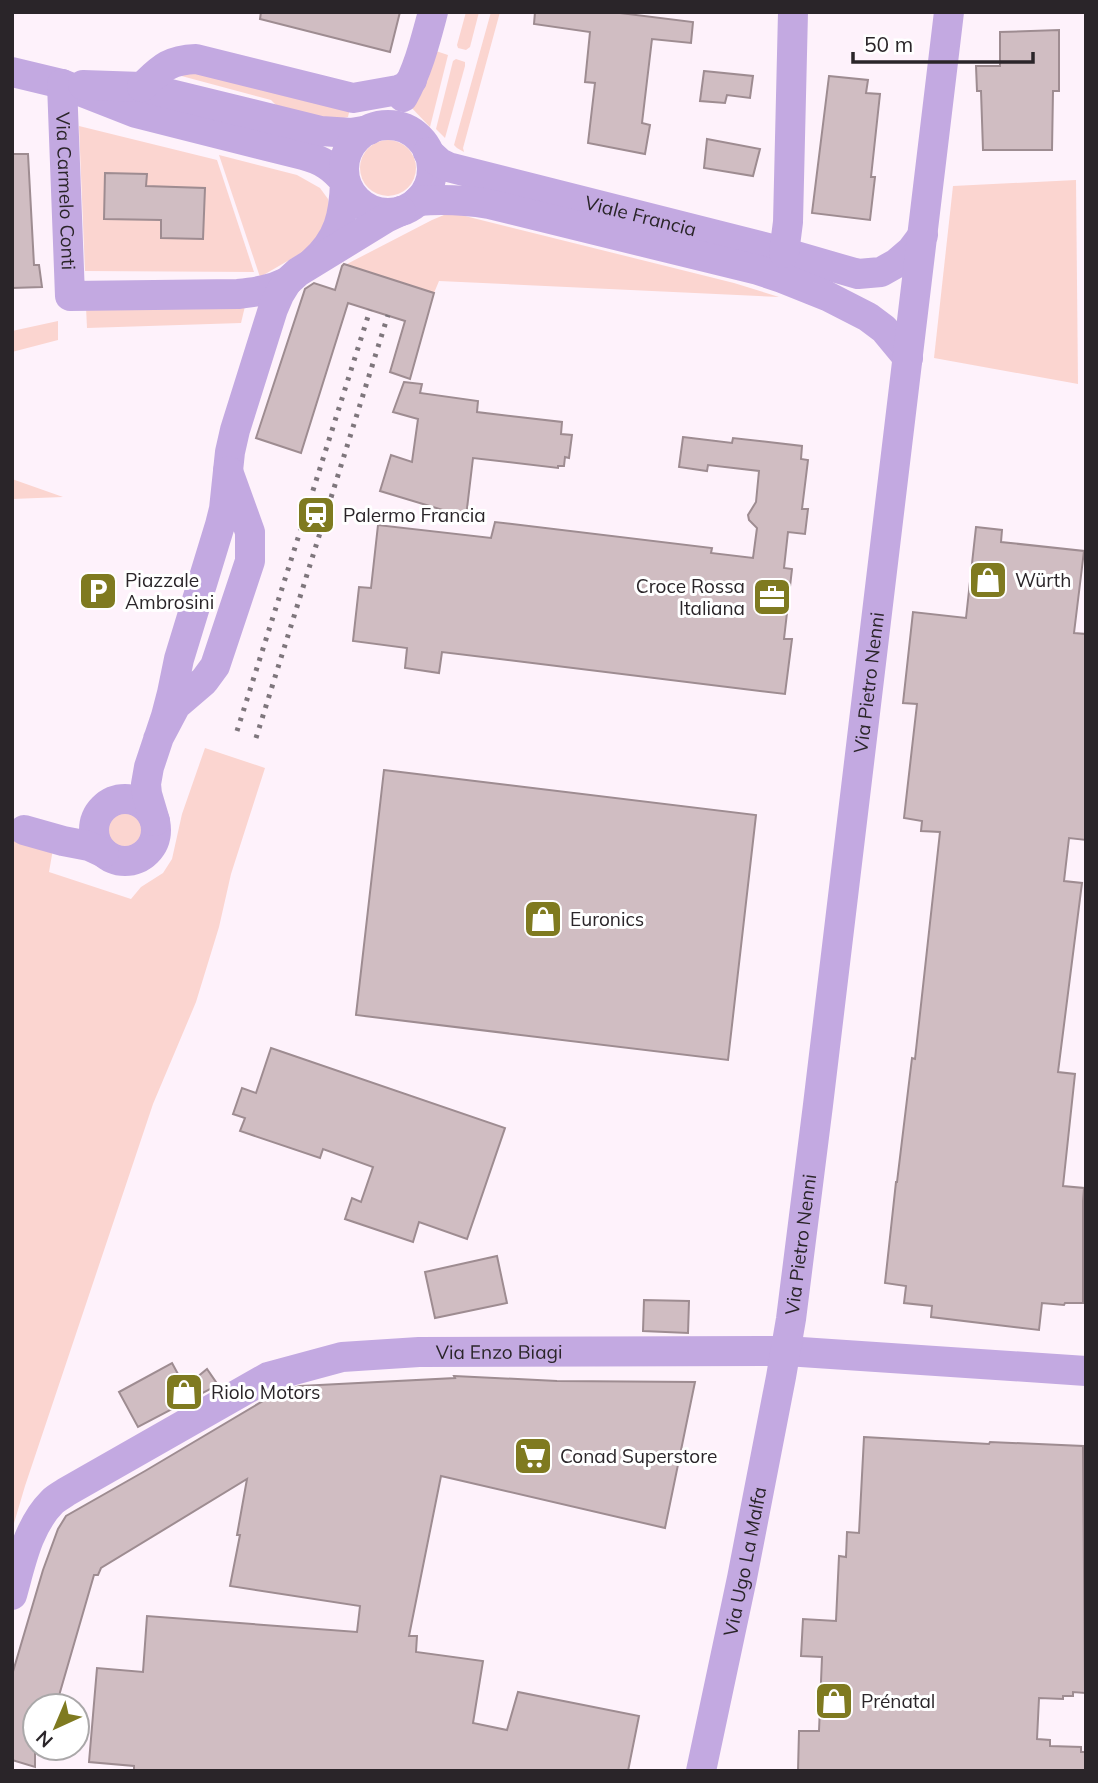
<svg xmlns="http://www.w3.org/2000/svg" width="1098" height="1783" viewBox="0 0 1098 1783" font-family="Mulish,sans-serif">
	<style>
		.green { fill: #fbd5d0 }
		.building { fill: #d0bdc2; stroke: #9e8c91; stroke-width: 2 }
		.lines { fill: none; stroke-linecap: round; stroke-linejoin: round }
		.minor { stroke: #c3a9e1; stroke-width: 30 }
		.rail { stroke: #7e767c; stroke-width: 5; stroke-dasharray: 3.5 7; stroke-linecap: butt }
		.labels { text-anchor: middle; stroke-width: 6; stroke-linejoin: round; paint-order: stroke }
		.street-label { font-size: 19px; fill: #2a2529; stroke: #fff }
		.poi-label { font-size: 19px; fill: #2a2529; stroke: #fff; text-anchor: start }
	</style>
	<rect width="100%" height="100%" fill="#fef2fb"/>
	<g class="green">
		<path d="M466 12H479L470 47 466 50 458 48 457 45Z"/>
		<path d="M491 12H500L463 148 464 152 457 148 454 145Z"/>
		<path d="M436 51 448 55 430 127 409 105Z"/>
		<path d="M456 59 465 62V66L445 138 436 129 453 61Z"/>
		<path d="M190 69 351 104 348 117C325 123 299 111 276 105L271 100 174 74Z"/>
		<path d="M79 126 217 160 254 272 85 271Z"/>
		<circle cx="388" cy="168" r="28"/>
		<path d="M219 155 297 175 320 188 328 199 330 210 326 231 310 248 260 277Z"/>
		<path d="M1076 180 1078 384 934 358 953 186Z"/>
		<path d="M457 214 734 283 779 297 439 281 434 293 345 265 432 220 444 215Z"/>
		<path d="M246 302 241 323 87 328 86 307Z"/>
		<path d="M58 321V340L12 352V331Z"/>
		<path d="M12 479 63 497 12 499Z"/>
		<path d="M205 748 265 768 231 874 219 927 196 1002 153 1104 25 1486 12 1530V836L53 849 49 872 131 899 141 887 163 873 172 859 182 814Z"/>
		<circle cx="125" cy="831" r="19"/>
	</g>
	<g class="building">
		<path d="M261 12H400L390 52 260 19Z"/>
		<path d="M535 12H612L693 22 691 43 652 39 642 123 650 125 645 154 588 143 595 83 585 82 590 32 534 24Z"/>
		<path d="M1059 30V91H1053L1052 150H983L981 91H977L976 66H1000V32Z"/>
		<path d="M704 71 753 76 750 98 727 95 725 103 700 101Z"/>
		<path d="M829 76 868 80 866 93 880 94 871 177H875L870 220 812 213Z"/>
		<path d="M707 139 760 149 753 176 704 168Z"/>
		<path d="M12 154H28L34 265H39L42 287 12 288Z"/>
		<path d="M105 173 147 174 146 186 205 188 203 239 161 238V220L104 219Z"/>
		<path d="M344 264 434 293 410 379 390 372 405 321 348 303 301 453 256 438 305 289 314 283 335 290 342 266Z"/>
		<path d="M404 382 422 384 420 393 478 401 477 412 562 422 561 434 572 435 569 458 565 457 564 466H558V468L473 458 466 517 380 491 391 455 412 462 418 419 393 412Z"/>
		<path d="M683 437 732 443 733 438 802 446 801 459 808 460 802 509H808L805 534 788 532 784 568 792 569 784 639H792L785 694 442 652 439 673 405 668 407 648 353 641 359 587 371 588 378 525 491 538 495 522 712 548 711 553 753 558 757 528 749 520 748 515 756 502 759 471 708 465 707 471 679 467Z"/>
		<path d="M976 527 1002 530 1001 542 1084 551 1074 633 1086 634V840L1069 838 1064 881 1082 883 1058 1072 1075 1074 1063 1186 1084 1188 1083 1201V1303H1065L1064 1305 1042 1303 1039 1330 931 1317 932 1306 904 1303 906 1286 885 1283 896 1182H897L912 1058 915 1059 940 832 921 831 922 821 904 818 917 704 903 703 913 612 966 618Z"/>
		<path d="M384 770 756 815 728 1060 356 1015Z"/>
		<path d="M271 1048 505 1128 467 1239 419 1222 413 1242 345 1219 352 1198 361 1202 373 1167 323 1149 320 1158 240 1131 245 1118 233 1114 242 1088 256 1093Z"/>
		<path d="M497 1256 507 1303 435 1318 425 1272Z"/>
		<path d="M644 1300 689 1301 688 1333 643 1331Z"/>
		<path d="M172 1363 185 1387 207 1369 218 1385 138 1427 119 1392Z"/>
		<path d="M454 1376 557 1381 695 1382 665 1528 441 1476 409 1636H417L416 1652 483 1661 473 1723 507 1730 518 1692 639 1716 628 1771H134V1766L89 1762 97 1668 143 1672 147 1616 357 1632 360 1606 230 1586 240 1535H237L247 1479 101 1568 98 1575H94L56 1706H35V1767L12 1760V1675L43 1570 58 1529 66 1516 145 1471 278 1392 300 1386 455 1378Z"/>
		<path d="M864 1437 989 1444 990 1442 1083 1446 1085 1693 1073 1692V1696H1063V1699L1039 1698 1037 1739 1050 1740V1746L1081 1747V1752H1086V1771H798L799 1731H819L822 1657 801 1656 803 1619 836 1621 839 1556 846 1557 847 1532 859 1533Z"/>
	</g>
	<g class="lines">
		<g class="minor">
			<path d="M12 72 62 84 136 113 303 155C322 160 333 167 345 182 344 215 339 239 313 262"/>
			<path id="s1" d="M62 84 70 296 238 294C256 292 271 290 287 282"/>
			<path d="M83 85 142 87 321 131 351 133 369 130"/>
			<path d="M142 87C161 69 168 60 196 59L353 98 398 90 405 87 412 80"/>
			<path d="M403 97C418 70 425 42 433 12"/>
			<circle cx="388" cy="169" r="44"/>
			<path id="s2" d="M428 152 440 163 448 167 768 248 858 274 881 272 897 263 911 251 923 235"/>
			<path d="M418 201C443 199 465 200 489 204L758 270 782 278 827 296 868 317 884 329 908 358"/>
			<path d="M784 253 788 222 793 12"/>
			<path d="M228 471 230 452 235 430 273 309 279 295 287 282 298 272 386 218 401 211"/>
			<circle cx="125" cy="830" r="31"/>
			<path d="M155 821 147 794 146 784 149 767 166 716 172 693 179 659 220 525 224 509 228 471 250 532V561L215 666 204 681 176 705 158 739"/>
			<path d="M24 830 63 841 89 846 104 853"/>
			<path id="s3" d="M12 1595C21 1563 28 1526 52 1502 56 1498 62 1495 66 1492L268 1377 342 1357 419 1352 786 1351 1086 1371"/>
			<path id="s4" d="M701 1771 742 1578 781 1377 791 1319 818 1105 949 12"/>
		</g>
		<g class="rail">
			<path d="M237 731 370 310"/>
			<path d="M256 738 388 315"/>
		</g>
	</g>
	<defs>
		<symbol id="station-square" viewBox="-11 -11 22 22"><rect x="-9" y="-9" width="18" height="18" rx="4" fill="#7f7a20" stroke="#fff"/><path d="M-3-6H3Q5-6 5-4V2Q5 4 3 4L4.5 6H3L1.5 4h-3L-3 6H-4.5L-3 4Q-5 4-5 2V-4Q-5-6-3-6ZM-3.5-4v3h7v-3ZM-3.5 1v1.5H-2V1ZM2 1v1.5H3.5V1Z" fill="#fff"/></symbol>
		<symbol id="shop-square" viewBox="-11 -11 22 22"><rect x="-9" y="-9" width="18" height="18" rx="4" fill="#7f7a20" stroke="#fff"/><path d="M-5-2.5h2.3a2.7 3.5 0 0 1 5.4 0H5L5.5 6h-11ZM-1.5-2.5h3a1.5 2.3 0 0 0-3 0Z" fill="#fff"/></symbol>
		<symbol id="parking-square" viewBox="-11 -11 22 22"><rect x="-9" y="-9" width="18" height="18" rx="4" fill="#7f7a20" stroke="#fff"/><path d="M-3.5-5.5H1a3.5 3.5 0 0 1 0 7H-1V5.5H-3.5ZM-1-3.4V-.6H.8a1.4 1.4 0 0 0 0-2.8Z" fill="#fff"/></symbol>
		<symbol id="office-square" viewBox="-11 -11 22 22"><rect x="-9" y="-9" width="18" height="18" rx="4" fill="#7f7a20" stroke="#fff"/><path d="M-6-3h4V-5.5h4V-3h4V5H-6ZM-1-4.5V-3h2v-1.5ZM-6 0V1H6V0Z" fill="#fff"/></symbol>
		<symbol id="supermarket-square" viewBox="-11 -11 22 22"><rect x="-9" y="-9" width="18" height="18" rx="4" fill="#7f7a20" stroke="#fff"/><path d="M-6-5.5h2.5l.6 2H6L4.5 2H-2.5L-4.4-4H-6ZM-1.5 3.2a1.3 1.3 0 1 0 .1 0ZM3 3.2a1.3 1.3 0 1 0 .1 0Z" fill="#fff"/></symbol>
	</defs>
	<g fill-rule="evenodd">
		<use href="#station-square" x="294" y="493" width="44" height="44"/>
		<use href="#shop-square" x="966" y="558" width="44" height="44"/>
		<use href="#parking-square" x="76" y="569" width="44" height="44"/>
		<use href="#office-square" x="750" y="575" width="44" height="44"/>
		<use href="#shop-square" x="521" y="897" width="44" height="44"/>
		<use href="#shop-square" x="162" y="1370" width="44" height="44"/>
		<use href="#supermarket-square" x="511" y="1434" width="44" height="44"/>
		<use href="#shop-square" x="812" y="1679" width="44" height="44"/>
	</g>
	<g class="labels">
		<g class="street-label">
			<text dy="7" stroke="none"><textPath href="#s1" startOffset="107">Via Carmelo Conti</textPath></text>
			<text dy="7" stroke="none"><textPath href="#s2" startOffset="224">Viale Francia</textPath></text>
			<text dy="7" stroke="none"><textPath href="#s4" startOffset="1102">Via Pietro Nenni</textPath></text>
			<text dy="7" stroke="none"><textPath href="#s4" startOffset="536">Via Pietro Nenni</textPath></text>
			<text dy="7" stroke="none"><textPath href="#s3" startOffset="586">Via Enzo Biagi</textPath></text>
			<text dy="7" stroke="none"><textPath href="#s4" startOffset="214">Via Ugo La Malfa</textPath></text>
		</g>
		<g class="poi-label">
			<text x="343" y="522">Palermo Francia</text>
			<text x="125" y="587">Piazzale<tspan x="125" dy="22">Ambrosini</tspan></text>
			<text x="1015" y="587">Würth</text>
			<text x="745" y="593" text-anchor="end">Croce Rossa<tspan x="745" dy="22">Italiana</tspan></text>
			<text x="570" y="926">Euronics</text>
			<text x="211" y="1399">Riolo Motors</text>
			<text x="560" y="1463">Conad Superstore</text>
			<text x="861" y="1708">Prénatal</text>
		</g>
	</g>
	<rect width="1098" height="1783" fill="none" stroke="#2a2529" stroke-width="28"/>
	<g transform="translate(56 1727) rotate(224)"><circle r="33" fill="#ffffff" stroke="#aaa8a9" stroke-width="2"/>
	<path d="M0-5L12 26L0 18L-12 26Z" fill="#7f7a20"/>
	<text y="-10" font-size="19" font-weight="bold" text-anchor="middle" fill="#2a2529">N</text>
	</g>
	<path d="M853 52v10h180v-10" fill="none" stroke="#2a2529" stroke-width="3.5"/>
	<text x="864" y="52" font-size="21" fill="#2a2529" stroke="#ffffff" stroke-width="5" paint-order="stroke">50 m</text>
</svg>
